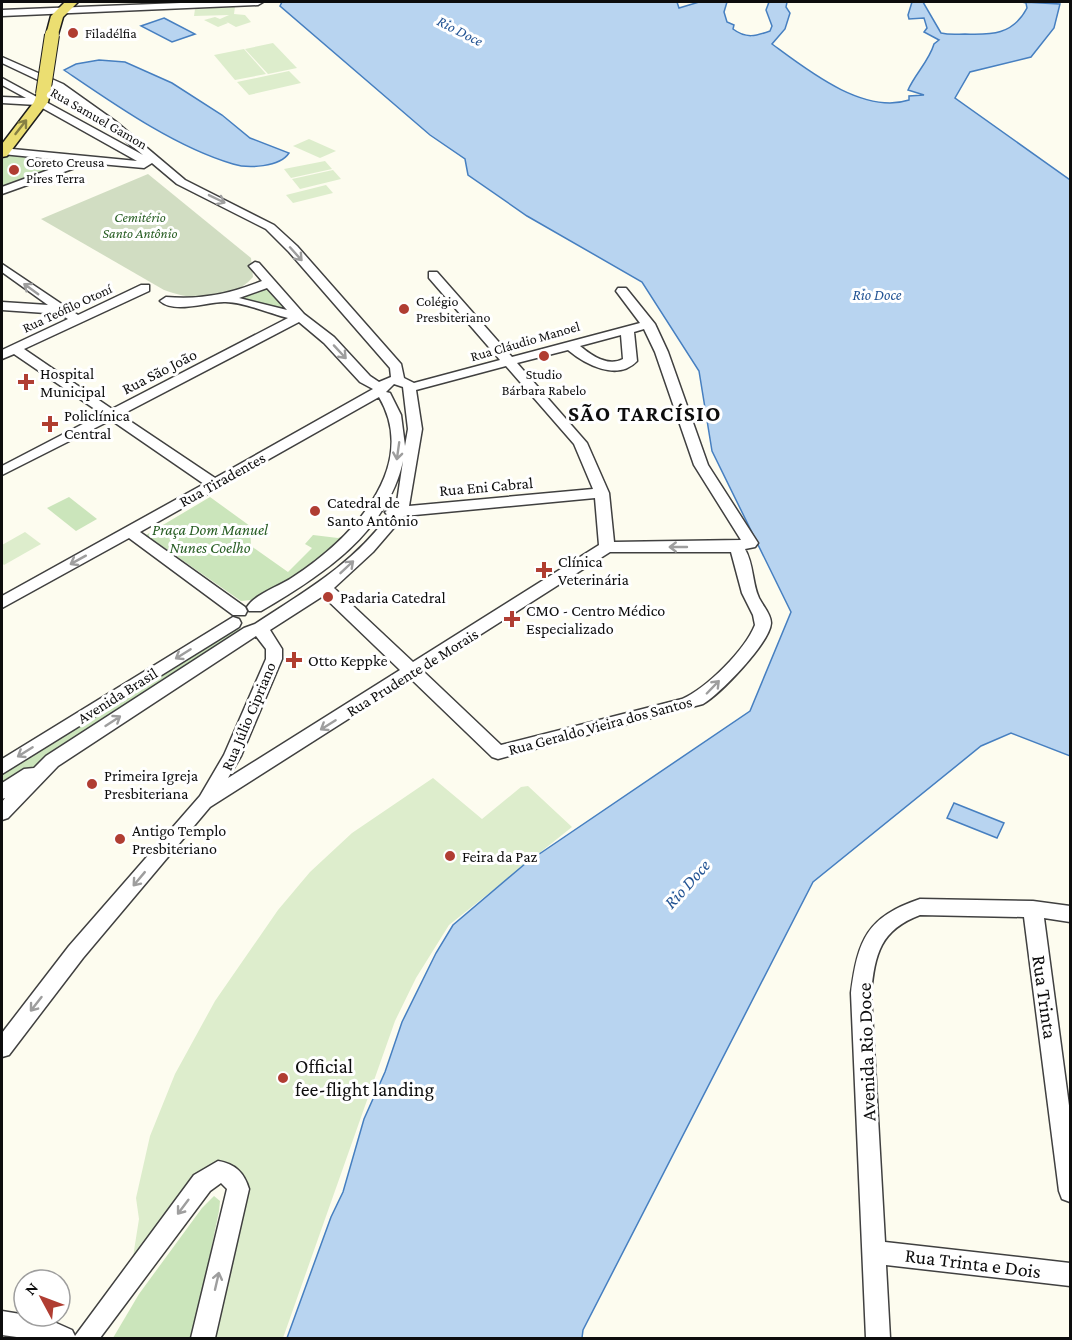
<svg xmlns="http://www.w3.org/2000/svg" width="1072" height="1340" viewBox="0 0 1072 1340" font-family="'Crimson Pro',serif">
	<style>
		.green { fill: #cbe5bb }
		.cemetery { fill: #d1ddc2 }
		.pitch { fill: #ddedcc }
		.water { fill: #b8d4f0; stroke: #467fc0; stroke-width: 1.5 }
		.lines { fill: none; stroke-linecap: round; stroke-linejoin: round }
		.minor-casing { stroke: #404040; stroke-width: 3 }
		.major-casing { stroke: #1e1e1e; stroke-width: 3 }
		.minor { fill: #fff; fill-rule: evenodd }
		.major { fill: #ebde71; fill-rule: evenodd }
		.major-bridge-casing { stroke: #1e1e1e; stroke-width: 16; stroke-linecap: butt }
		.major-bridge { stroke: #ebde71; stroke-width: 14 }
		.oneway { stroke: #878044 }
		.oneway2 { stroke: #9e9e9e }
		.poi-dot { fill: #b03d32; stroke: #fff; stroke-width: 2 }
		.labels { text-anchor: middle; stroke-width: 6; stroke-linejoin: round; paint-order: stroke }
		.far-poi-label { font-size: 14px; fill: #0d0d0d; stroke: #fff; text-anchor: start }
		.far-street-label { font-size: 14px; fill: #0d0d0d; stroke: #fff }
		.far-park-label { font-size: 14px; font-style: italic; fill: #285e24; stroke: #fff }
		.far-water-label { font-size: 15px; font-style: italic; fill: #225393; stroke: #fff }
		.street-label { font-size: 16px; fill: #0d0d0d; stroke: #fff }
		.poi-label { font-size: 16px; fill: #0d0d0d; stroke: #fff; text-anchor: start }
		.park-label { font-size: 16px; font-style: italic; fill: #285e24; stroke: #fff }
		.water-label { font-size: 18px; font-style: italic; fill: #225393; stroke: #fff }
		.near-street-label { font-size: 20px; fill: #0d0d0d; stroke: #fff }
		.near-poi-label { font-size: 20px; fill: #0d0d0d; stroke: #fff; text-anchor: start }
		.district-label { font-size: 22px; font-weight: bold; letter-spacing: 1.5px; fill: #0d0d0d; stroke: #fff }
	</style>
	<rect width="100%" height="100%" fill="#fdfcef"/>
	<g class="green">
		<path d="M6 155 77 159 2 188V160Z"/>
		<path d="M268 286 289 311 237 299Z"/>
		<path d="M69 497 97 519 76 531 47 508Z"/>
		<path d="M210 497 250 526 251 546 288 572 312 548 305 544 313 535 338 538 351 533 346 543 260 599 241 601 146 535Z"/>
		<path d="M235 627 244 631 52 761 2 813V767Z"/>
		<path d="M214 1196 220 1201 219 1211 193 1338H113L139 1294 202 1208Z"/>
	</g>
	<path class="cemetery" d="M148 174 251 258 253 277C232 302 192 301 164 290L41 219Z"/>
	<g class="pitch">
		<path d="M235 7 234 14 245 15 251 22 236 27 225 21 228 23 218 27 204 20 215 17 220 19 229 15 194 16 195 9Z"/>
		<path d="M273 43 297 68 268 74 245 49Z"/>
		<path d="M244 49 266 74 235 80 214 55Z"/>
		<path d="M289 71 301 83 249 95 237 82Z"/>
		<path d="M309 139 336 151 320 158 293 146Z"/>
		<path d="M325 161 332 169 291 178 284 169Z"/>
		<path d="M333 170 341 179 300 189 292 179Z"/>
		<path d="M326 185 333 193 293 203 286 195Z"/>
		<path d="M25 532 41 544 4 565 2 563V545Z"/>
		<path d="M433 778 482 819 521 787 528 786 572 827 449 925 416 978 395 1021 283 1338H208L242 1188 224 1170 130 1276 139 1219 136 1198 150 1136 175 1074 215 1001 278 910 310 872 352 833Z"/>
	</g>
	<g class="water">
		<path d="M282 2H677L679 8 699 2H727L724 12 727 22 734 25 733 29C746 39 756 36 770 31L772 26 766 10 769 2H787L786 7 790 13 785 29 772 44C806 69 863 115 909 100V96L924 95 908 90C915 74 929 61 934 44L939 40 924 32 927 28 924 18 909 19 908 15 912 2H923L941 33C950 35 957 34 965 34 991 35 1013 35 1027 8L1026 3 1022 2 1060 4 1054 28 1031 57 970 72 955 98 1070 180V756L1011 733 981 746 813 882 583 1330 582 1338H287L331 1217 343 1192 364 1119 385 1072 402 1022 436 953 453 925 526 863 750 711 791 612 712 451 699 371 642 282 527 216 468 175 465 159 430 135 280 6Z"/>
		<path d="M164 18 195 34 172 42 141 26Z"/>
		<path d="M99 60 125 62 172 83 222 115 250 138 289 153C280 167 248 169 233 164 175 147 114 104 64 70L76 64Z"/>
		<path d="M954 803 1004 823 997 838 947 818Z"/>
	</g>
	<g class="lines">
		<defs>
			<g id="minor">
				<path d="M206 2H263L258 5 2 16V10Z"/>
				<path d="M2 57 63 84 115 121 185 180 274 225 297 246 401 364 404 378 414 383 500 360 429 278V272H437L512 357 640 323 616 291 618 288H626L655 324 668 352 708 465 758 543 755 547 745 549C754 565 752 583 759 598 763 606 771 614 771 623 770 643 720 694 703 704L498 759 492 757 411 679 210 807 83 958 9 1055 2 1057V1033L69 946 200 796 224 755 266 659V649L256 636 58 766 8 818 2 820V802L5 798 2 799V783L24 769 34 768 46 756 244 628 255 624C305 591 352 565 388 516L385 512 394 507 397 502 403 461C387 533 321 576 261 611H249L247 607C255 594 280 586 293 577 349 541 421 468 379 397L140 532 245 607 247 611 245 615H233L129 538 2 608V596L204 484 111 420 2 475V466L102 414 14 354 2 359V350L68 319 60 314 2 310V302L48 305 2 272V264L78 315 141 285H149V291L24 349 112 409 288 318C271 314 241 301 224 302 207 302 174 314 160 301L166 297C201 300 230 294 262 281L249 266 255 262 259 263 304 314 334 337 370 376 379 382 391 377 390 368 289 252 266 229 177 184 152 163 144 168 89 163 2 194V187L73 161 2 154V148L137 161 37 105 2 103V97L26 98 2 85V78L143 155 107 125 55 88 2 63ZM267 288 287 310 239 298ZM299 322 324 343 360 382 373 389 215 478 121 415ZM644 329 655 352 694 465 741 540 614 542 609 493 587 443 517 363 568 350C585 364 617 382 637 361L634 332ZM621 335 623 359C608 367 592 356 580 346ZM506 366 574 444 593 489 409 506 422 429 416 390ZM394 384 403 387 408 429 405 446 401 415 390 393 386 392ZM595 498 599 545 413 662 334 588 373 552 404 516ZM610 552H731L742 593 753 615 755 625C745 650 707 688 682 699L501 745 423 671ZM323 596 400 670 228 778 241 756 282 659V649L270 630Z"/>
				<path d="M233 617 239 619 241 623 239 627 2 774V759Z"/>
				<path d="M920 899 1033 901 1070 906V922L1044 918 1070 1113V1202L1062 1199 1059 1191 1024 917 920 915C880 930 875 954 871 993L885 1242 1070 1263V1286L886 1265 890 1338H866L851 993C858 939 867 917 920 899Z"/>
				<path d="M218 1161C235 1164 244 1172 249 1189L215 1338H191L227 1189 221 1183 210 1191 100 1338H24L2 1335V1311L45 1318 72 1330 75 1336 194 1175Z"/>
			</g>
			<g id="major">
				<path d="M65 2H78L63 17 57 38H47L46 35 51 16Z"/>
				<path d="M43 90 50 94 48 102 7 156 2 157V144L34 102 38 91Z"/>
			</g>
		</defs>
		<use href="#minor" class="minor-casing"/>
		<use href="#major" class="major-casing"/>
		<use href="#minor" class="minor"/>
		<use href="#major" class="major"/>
		<defs>
			<path id="major-bridge" d="M43 94 52 35"/>
		</defs>
		<use href="#major-bridge" class="major-bridge-casing"/>
		<use href="#major-bridge" class="major-bridge"/>
	</g>
	<defs><path id="oneway-shaft" d="M-6 0H5M1.5-3L5.5 0L1.5 3" fill="none" stroke-width="1.6" stroke-linecap="round" stroke-linejoin="round" transform="scale(1.5)"/></defs>
	<use class="oneway" href="#oneway-shaft" transform="translate(21 127) rotate(-52)"/>
	<g class="oneway2">
		<use href="#oneway-shaft" transform="translate(217 199) rotate(26)"/>
		<use href="#oneway-shaft" transform="translate(296 254) rotate(48)"/>
		<use href="#oneway-shaft" transform="translate(31 289) rotate(-144)"/>
		<use href="#oneway-shaft" transform="translate(340 352) rotate(47)"/>
		<use href="#oneway-shaft" transform="translate(398 451) rotate(98)"/>
		<use href="#oneway-shaft" transform="translate(678 547) rotate(-180)"/>
		<use href="#oneway-shaft" transform="translate(78 560) rotate(151)"/>
		<use href="#oneway-shaft" transform="translate(347 567) rotate(-43)"/>
		<use href="#oneway-shaft" transform="translate(183 654) rotate(148)"/>
		<use href="#oneway-shaft" transform="translate(713 687) rotate(-46)"/>
		<use href="#oneway-shaft" transform="translate(113 721) rotate(-33)"/>
		<use href="#oneway-shaft" transform="translate(328 725) rotate(148)"/>
		<use href="#oneway-shaft" transform="translate(25 752) rotate(148)"/>
		<use href="#oneway-shaft" transform="translate(139 879) rotate(130)"/>
		<use href="#oneway-shaft" transform="translate(36 1004) rotate(128)"/>
		<use href="#oneway-shaft" transform="translate(183 1207) rotate(127)"/>
		<use href="#oneway-shaft" transform="translate(217 1281) rotate(-77)"/>
	</g>
	<g class="poi-dot">
		<circle cx="73" cy="33" r="6"/>
		<circle cx="14" cy="170" r="6"/>
		<circle cx="404" cy="309" r="6"/>
		<circle cx="544" cy="356" r="6"/>
		<path d="M23 373h6v6h6v6h-6v6h-6v-6h-6v-6h6z"/>
		<path d="M47 415h6v6h6v6h-6v6h-6v-6h-6v-6h6z"/>
		<circle cx="315" cy="511" r="6"/>
		<path d="M541 561h6v6h6v6h-6v6h-6v-6h-6v-6h6z"/>
		<circle cx="328" cy="597" r="6"/>
		<path d="M509 610h6v6h6v6h-6v6h-6v-6h-6v-6h6z"/>
		<path d="M291 651h6v6h6v6h-6v6h-6v-6h-6v-6h6z"/>
		<circle cx="92" cy="784" r="6"/>
		<circle cx="120" cy="839" r="6"/>
		<circle cx="450" cy="856" r="6"/>
		<circle cx="283" cy="1078" r="6"/>
	</g>
	<g class="labels">
		<g class="far-poi-label">
			<text x="85" y="38">Filadélfia</text>
			<text x="26" y="167">Coreto Creusa<tspan x="26" dy="16">Pires Terra</tspan></text>
			<text x="416" y="306">Colégio<tspan x="416" dy="16">Presbiteriano</tspan></text>
			<text x="544" y="379" text-anchor="middle">Studio<tspan x="544" dy="16">Bárbara Rabelo</tspan></text>
		</g>
		<g class="far-street-label">
			<text transform="translate(99 118) rotate(30)" y="5">Rua Samuel Gamon</text>
			<text transform="translate(67 308) rotate(-25)" y="5">Rua Teófilo Otoní</text>
			<text transform="translate(525 341) rotate(-16)" y="5">Rua Cláudio Manoel</text>
		</g>
		<g class="far-park-label">
			<text x="140" y="222">Cemitério<tspan x="140" dy="16">Santo Antônio</tspan></text>
		</g>
		<g class="far-water-label">
			<text transform="translate(460 31) rotate(27)" y="5">Rio Doce</text>
			<text x="877" y="300">Rio Doce</text>
		</g>
		<g class="street-label">
			<text transform="translate(159 371) rotate(-27)" y="6">Rua São João</text>
			<text transform="translate(222 479) rotate(-29)" y="6">Rua Tiradentes</text>
			<text transform="translate(486 486) rotate(-5)" y="6">Rua Eni Cabral</text>
			<text transform="translate(412 672) rotate(-32)" y="6">Rua Prudente de Morais</text>
			<text transform="translate(117 695) rotate(-32)" y="6">Avenida Brasil</text>
			<text transform="translate(248 716) rotate(-67)" y="6">Rua Júlio Cipriano</text>
			<text transform="translate(600 725) rotate(-15)" y="6">Rua Geraldo Vieira dos Santos</text>
		</g>
		<g class="poi-label">
			<text x="40" y="379">Hospital<tspan x="40" dy="18">Municipal</tspan></text>
			<text x="64" y="421">Policlínica<tspan x="64" dy="18">Central</tspan></text>
			<text x="327" y="508">Catedral de<tspan x="327" dy="18">Santo Antônio</tspan></text>
			<text x="558" y="567">Clínica<tspan x="558" dy="18">Veterinária</tspan></text>
			<text x="340" y="603">Padaria Catedral</text>
			<text x="526" y="616">CMO - Centro Médico<tspan x="526" dy="18">Especializado</tspan></text>
			<text x="308" y="666">Otto Keppke</text>
			<text x="104" y="781">Primeira Igreja<tspan x="104" dy="18">Presbiteriana</tspan></text>
			<text x="132" y="836">Antigo Templo<tspan x="132" dy="18">Presbiteriano</tspan></text>
			<text x="462" y="862">Feira da Paz</text>
		</g>
		<g class="park-label">
			<text x="210" y="535">Praça Dom Manuel<tspan x="210" dy="18">Nunes Coelho</tspan></text>
		</g>
		<g class="water-label">
			<text transform="translate(687 884) rotate(-48)" y="6">Rio Doce</text>
		</g>
		<g class="near-street-label">
			<text transform="translate(1045 997) rotate(82)" y="7">Rua Trinta</text>
			<text transform="translate(866 1052) rotate(-92)" y="7">Avenida Rio Doce</text>
			<text transform="translate(973 1263) rotate(7)" y="7">Rua Trinta e Dois</text>
		</g>
		<g class="near-poi-label">
			<text x="295" y="1073">Official<tspan x="295" dy="23">fee-flight landing</tspan></text>
		</g>
		<g class="district-label">
			<text x="645" y="421">SÃO TARCÍSIO</text>
		</g>
	</g>
	<rect width="1072" height="1340" fill="none" stroke="#0d0d0d" stroke-width="6"/>
	<g transform="translate(42 1298) rotate(311)"><circle r="28" fill="#ffffff" stroke="#9e9e9e" stroke-width="1.5"/>
	<path d="M0-4.5L10 22L0 15L-10 22Z" fill="#b03d32"/>
	<text y="-9" font-size="16" font-weight="bold" text-anchor="middle" fill="#0d0d0d">N</text>
	</g>
</svg>
